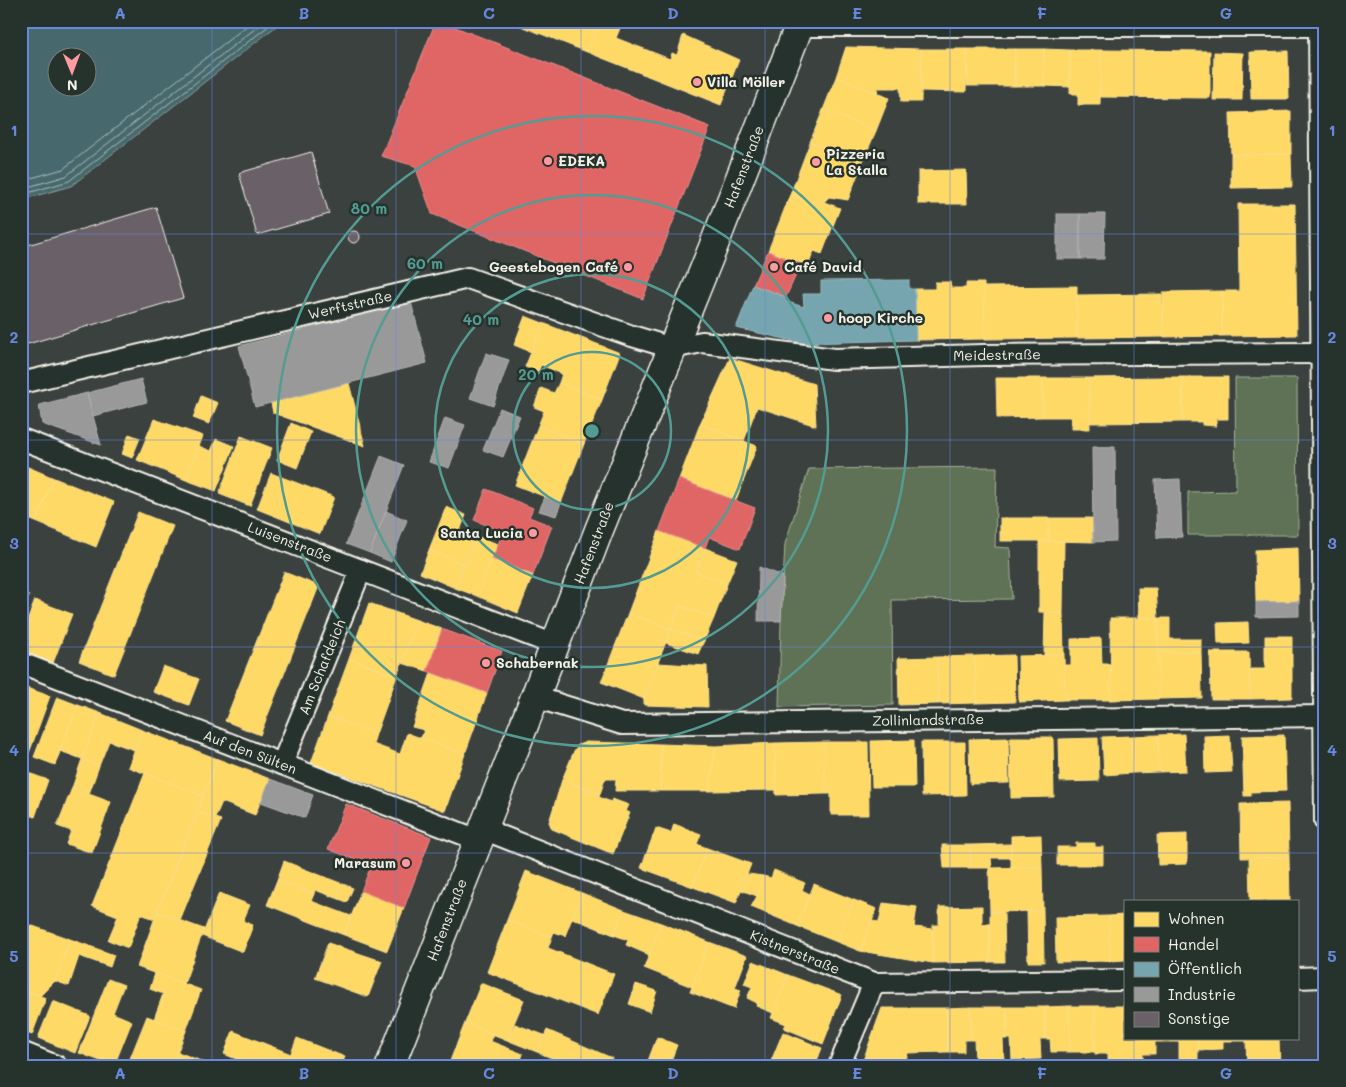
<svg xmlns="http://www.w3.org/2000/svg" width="1346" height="1087" viewBox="0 0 1346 1087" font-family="Mali,sans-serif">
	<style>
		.green { fill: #5f7255; stroke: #aab29e }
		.water { fill: #47696d; stroke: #8c9f9e; fill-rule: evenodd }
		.homes { fill: #ffd966; stroke: #fce08d }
		.shops { fill: #e06666; stroke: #e6908d }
		.public { fill: #76a5af; stroke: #9cbcc0 }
		.industry { fill: #999; stroke: #b4b3b1 }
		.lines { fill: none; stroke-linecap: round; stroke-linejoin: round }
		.shore { stroke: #afbbb7; stroke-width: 1 }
		.building { fill: #6a6168; stroke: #f4f1e8 }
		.street-casing { stroke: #f4f1e8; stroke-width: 24 }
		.secondary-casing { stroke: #f4f1e8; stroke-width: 31 }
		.street { stroke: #26332d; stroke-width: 20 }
		.secondary { stroke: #26332d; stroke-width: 28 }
		.grid { fill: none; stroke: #6887de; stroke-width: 1; stroke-opacity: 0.55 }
		.ring { fill: none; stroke: #549b93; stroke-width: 2.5 }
		.poi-dot { fill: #ff9aa2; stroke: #26332d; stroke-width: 2 }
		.labels { text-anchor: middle; stroke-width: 5; stroke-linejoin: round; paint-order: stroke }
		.poi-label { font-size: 14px; font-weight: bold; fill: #f4f1e8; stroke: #26332d; text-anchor: start }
		.street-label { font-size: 14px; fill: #f4f1e8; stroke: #26332d }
		.centre { fill: #549b93; stroke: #26332d; stroke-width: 2.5 }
		.ring-label { font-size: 15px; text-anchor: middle; font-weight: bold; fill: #549b93; stroke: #26332d; stroke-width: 5; stroke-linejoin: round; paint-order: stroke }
		.neatline { fill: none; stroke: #6887de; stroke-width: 2 }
		.grid-label { font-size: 16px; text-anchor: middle; font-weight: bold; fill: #6887de }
	</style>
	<rect width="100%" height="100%" fill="#3a413f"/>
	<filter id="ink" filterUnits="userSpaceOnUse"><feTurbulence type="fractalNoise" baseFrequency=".02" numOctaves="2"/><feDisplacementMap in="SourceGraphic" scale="10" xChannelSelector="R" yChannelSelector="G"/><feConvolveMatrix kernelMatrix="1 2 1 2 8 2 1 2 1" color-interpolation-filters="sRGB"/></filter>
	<g filter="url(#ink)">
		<g class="green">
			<path d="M1235 378H1297L1298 535H1188V492L1236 491Z"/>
			<path d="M997 467 995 547 1010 548 1012 599 892 600 893 705 779 707 781 621 785 544 809 469Z"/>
		</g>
		<path class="water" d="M21 21H283L71 186 21 200ZM58 58H88V88H58Z"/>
		<g class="homes">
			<path d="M508 21H534L557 30 561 21H575L582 23 583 21 599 22 587 52Z"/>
			<path d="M600 21H623L616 38 670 59 672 53 677 55 683 35 739 60 721 105 587 52Z"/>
			<path d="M846 47 922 49 921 102H901L900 88H877L878 94 836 77Z"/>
			<path d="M922 49H967L966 92 921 91Z"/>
			<rect x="967" y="49" width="48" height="37"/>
			<rect x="1015" y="49" width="29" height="37"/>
			<path d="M1044 49 1070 50V87L1044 86Z"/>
			<path d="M1070 50H1101L1100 105H1078V94H1070Z"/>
			<path d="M1101 50 1210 51V98L1100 97Z"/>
			<path d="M1288 51 1289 99H1251L1250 52Z"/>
			<path d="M1214 52 1243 53 1242 100H1213Z"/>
			<path d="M836 77 889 98 876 131 823 110Z"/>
			<path d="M823 110 876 131 863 161 810 142Z"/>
			<path d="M1291 111V154L1231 155 1230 113Z"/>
			<path d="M810 142 863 161 848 200 829 197 824 202 814 198 812 203 790 195Z"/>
			<path d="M1291 154 1292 187 1231 188V155Z"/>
			<path d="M966 170 967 204H918V171Z"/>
			<path d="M790 195 812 203 814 198 840 208 822 254 814 251 808 266 768 251Z"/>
			<path d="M1238 204H1295L1297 335 1222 336V291H1239Z"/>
			<path d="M935 282H950L951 288H966V283H984L985 339 916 340 915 289H935Z"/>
			<path d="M1077 286V338L985 339 984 287Z"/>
			<path d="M1222 291V336L1163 337V292Z"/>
			<path d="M1162 294 1163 337 1077 338V295Z"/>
			<path d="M525 316 543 323 531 352 514 345Z"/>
			<path d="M543 323 620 353 602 400 559 383 562 374 541 365 538 372 525 367Z"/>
			<path d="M730 358 814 384 816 426 757 407 744 441 700 424Z"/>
			<path d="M1165 377H1183V422L1090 423 1089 378Z"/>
			<path d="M1183 377H1228V419H1216V426L1202 425V422H1183Z"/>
			<path d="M996 378H1043V417L997 418Z"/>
			<path d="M1043 378H1089L1090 429H1071V417H1043Z"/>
			<path d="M349 383 365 446 273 413 271 403Z"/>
			<path d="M559 383 602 400 584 444 538 426 544 411 534 407 541 388 554 393Z"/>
			<path d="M201 396 218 403 209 424 193 418Z"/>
			<path d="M154 419 203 436 186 480 137 460Z"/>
			<path d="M291 423 311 432 297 468 277 460Z"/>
			<path d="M700 424 757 446 736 500 679 479Z"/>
			<path d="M538 426 584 444 561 503 515 485Z"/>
			<path d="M129 434 140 438 132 458 122 454Z"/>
			<path d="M241 436 272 448 250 506 219 494Z"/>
			<path d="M216 439 234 446 216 491 186 480 199 446 211 451Z"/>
			<path d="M21 464 54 478 36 522 21 516Z"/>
			<path d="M271 473 334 497 320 534 257 509Z"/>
			<path d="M54 478 114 502 96 547 36 522Z"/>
			<path d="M446 507 466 515 458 536 473 542 464 564 429 550Z"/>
			<path d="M138 512 173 526 114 675 79 661Z"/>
			<rect x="1000" y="518" width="49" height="23"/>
			<path d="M1049 518H1092L1093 542 1049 541Z"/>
			<path d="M659 531 705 548 696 572 727 584 714 618 680 606 671 629 628 613Z"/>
			<path d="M476 536 498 544 477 596 455 588Z"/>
			<path d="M1039 541H1064L1063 613 1039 612Z"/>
			<path d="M705 548 737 560 727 584 696 572Z"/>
			<path d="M1298 548 1299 601 1256 602 1255 550Z"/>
			<path d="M429 550 464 564 455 588 420 573Z"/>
			<path d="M492 559 533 575 518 613 477 596Z"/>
			<path d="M284 572 319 586 260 735 225 721Z"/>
			<path d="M1138 588H1156L1158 618H1139Z"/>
			<path d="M21 593 29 596 21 616Z"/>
			<path d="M35 600 72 614 53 663 21 651V638Z"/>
			<path d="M369 603 417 620 397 676 349 659Z"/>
			<path d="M680 606 714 618 704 641 671 629Z"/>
			<path d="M1045 612 1063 613 1064 655H1044Z"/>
			<path d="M628 613 671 629 644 699 601 682Z"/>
			<path d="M1110 618H1158L1159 699 1111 700Z"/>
			<path d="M1158 618H1170V639H1201V652H1158Z"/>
			<path d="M417 620 442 629 427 671 402 663Z"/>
			<path d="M1248 622 1249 643 1218 644 1217 623Z"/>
			<path d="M671 629 704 641 698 654 666 643Z"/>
			<path d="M1265 636H1292V698L1250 699 1249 669H1265Z"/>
			<path d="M1101 638 1102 664H1111V700H1065L1064 665H1071V639Z"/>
			<path d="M1158 652H1201L1202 698 1159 699Z"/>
			<path d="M1210 652H1249L1250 699H1211Z"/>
			<path d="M1014 655 1015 702 977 703 975 656Z"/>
			<path d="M1064 655 1065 700 1019 702 1018 656Z"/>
			<path d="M975 656 977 703 938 704 937 657Z"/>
			<path d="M937 657 938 704 899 705 898 658Z"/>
			<path d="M349 659 397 676 376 734 328 716Z"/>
			<path d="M658 663 707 666 708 707 644 705V699Z"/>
			<path d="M163 666 199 679 189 705 153 692Z"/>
			<path d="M431 673 487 693 465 754 421 738 424 730 412 727Z"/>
			<path d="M21 686 50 696 21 775Z"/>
			<path d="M57 697 78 705 55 765 34 757Z"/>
			<path d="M78 705 100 713 82 759 60 751Z"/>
			<path d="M100 713 142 730 134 750 109 741 99 766 82 759Z"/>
			<path d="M328 716 376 734 373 744 400 754 407 733 465 754 445 811 311 763Z"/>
			<path d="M142 730 218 759 203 796 128 767Z"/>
			<path d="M1184 734 1186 771 1159 772 1158 735Z"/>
			<path d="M1158 735 1159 772 1133 773 1131 736Z"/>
			<path d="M1230 735 1232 772 1205 773 1204 736Z"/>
			<path d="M1284 735 1286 791 1251 792V796H1244L1242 736Z"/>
			<path d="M1131 736 1133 773 1104 775 1102 737Z"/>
			<path d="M1010 737H1053L1054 797 1011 798Z"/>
			<path d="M1008 738 1009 783 970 784 969 739Z"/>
			<path d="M1098 738 1099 781 1060 782 1059 739Z"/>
			<path d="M914 740 915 787H872L871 741Z"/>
			<path d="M586 742 661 744V791H615L616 779H605L600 794 562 780 574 751 578 745Z"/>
			<path d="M824 742H868L869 815H831V794H825Z"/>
			<path d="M824 742 825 794 776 795 775 743Z"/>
			<path d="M921 742H965L966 795 922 796Z"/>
			<path d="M775 743 776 790 709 791 716 746Z"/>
			<path d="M661 744 716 746 709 791H661Z"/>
			<path d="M82 759 99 766 89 794 72 788Z"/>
			<path d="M218 759 270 779 255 815 222 802 215 818 197 812Z"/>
			<path d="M23 771 48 780 35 817 21 812V775Z"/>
			<path d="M145 773 203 796 154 919 141 914 128 948 108 940 118 916 92 906Z"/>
			<path d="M562 780 600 794 599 797 611 802 612 799 629 805 626 811 630 813 613 854 552 829 549 822Z"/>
			<path d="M72 788 111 802 92 853 66 844 71 831 57 826Z"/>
			<path d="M1288 803 1289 857 1241 858 1240 804Z"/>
			<path d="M197 812 221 820 180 920 157 912Z"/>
			<path d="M674 824 701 834 697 844 707 848 693 887 641 868 656 828 671 833Z"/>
			<path d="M1187 834V864L1158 865 1157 835Z"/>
			<path d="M1041 835 1042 867H1011V836Z"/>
			<path d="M1076 843H1095V847H1103V865H1057V847H1076Z"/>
			<path d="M1011 844V858H991L992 868H971L970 845Z"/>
			<path d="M942 845H970L971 868H944Z"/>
			<path d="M707 848 751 864 736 903 693 887Z"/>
			<path d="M1289 857 1290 901H1250L1249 858Z"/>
			<path d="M284 861 353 888 347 902 315 890 314 894 277 880Z"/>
			<path d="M1042 867 1043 911 990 912 989 868Z"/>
			<path d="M774 870 805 883 802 890 810 894 797 926 751 907 757 896 763 876 771 878Z"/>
			<path d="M526 871 582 893 565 936 554 932 552 937 507 920Z"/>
			<path d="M748 874 763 876 757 896 741 890Z"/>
			<path d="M277 880 314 894 311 901 351 916 344 935 267 905Z"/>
			<path d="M814 884 854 900 837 942 797 926Z"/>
			<path d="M361 891 404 908 387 951 344 935Z"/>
			<path d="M219 893 250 905 243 921 253 925 243 952 202 936Z"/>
			<path d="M582 893 624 910 614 935 572 918Z"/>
			<path d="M854 900 877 909 860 951 837 942Z"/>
			<path d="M883 903 917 907 914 927 933 929V963L860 951 872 921 879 922Z"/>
			<path d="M982 906V924H990V962L933 963V925H939V907Z"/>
			<path d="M1123 909H1125V960L1110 961 1109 916 1123 915Z"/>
			<path d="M624 910 661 923 649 955 626 945 628 940 614 935Z"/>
			<path d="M1027 911H1043L1044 962H1028Z"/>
			<path d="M157 912 204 929 184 984 137 967Z"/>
			<path d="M990 912H1004L1005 962H990Z"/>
			<path d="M1109 916 1110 961 1056 962 1055 917Z"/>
			<path d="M507 920 552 937 548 948 614 974 598 1015 487 972Z"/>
			<path d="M661 923 709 942 692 987 644 968Z"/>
			<path d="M27 924 70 939 55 981 40 996 21 989V941Z"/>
			<path d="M70 939 114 955 110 967 79 956 69 986 55 981Z"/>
			<path d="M709 942 747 956 735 988 741 990 734 1009 690 992Z"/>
			<path d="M328 943 382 961 368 997 315 978Z"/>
			<path d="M753 961 788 975 773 1013 756 1006 757 1003 747 998 752 987 744 984Z"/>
			<path d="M155 973 201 990 186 1031 154 1019 163 994 150 989Z"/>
			<path d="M788 975 842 995 823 1044 784 1028 786 1024 771 1018Z"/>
			<path d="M108 979 124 985 113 1013 132 1021 114 1066 79 1053Z"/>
			<path d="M481 983 524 1000 507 1040 465 1023Z"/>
			<path d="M636 984 657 991 650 1012 629 1004Z"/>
			<path d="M21 989 46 998 32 1035 21 1031Z"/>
			<path d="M53 1001 90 1016 75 1053 38 1038Z"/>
			<path d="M1069 1006 1070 1052H1051L1050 1039H1045V1007Z"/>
			<path d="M1069 1006H1095V1052H1070Z"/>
			<path d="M1095 1006H1125V1038H1155V1054H1143V1062L1108 1063V1054H1095Z"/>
			<path d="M971 1007V1040H964V1052H947L946 1008Z"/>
			<path d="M971 1007H1007V1039H1003L1004 1061H975L974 1040H971Z"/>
			<path d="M1007 1007H1045V1039H1040L1041 1059 1012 1060 1011 1039H1007Z"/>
			<path d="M882 1008H946L947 1052 908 1053 904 1066H861Z"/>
			<path d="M147 1016 186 1031 172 1066H127Z"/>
			<path d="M465 1023 493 1034 490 1041 523 1054 521 1060 534 1066H448Z"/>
			<path d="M515 1024 544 1035 537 1052 507 1040Z"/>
			<path d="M547 1030 612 1058 608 1066H571L537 1052Z"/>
			<path d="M233 1031 291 1054 286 1066H253L224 1054Z"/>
			<path d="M783 1032 822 1048 815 1066H769Z"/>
			<path d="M657 1037 677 1045 669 1066H646Z"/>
			<path d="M297 1038 345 1057 341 1066H286Z"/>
			<path d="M1155 1038H1198V1066H1179V1042H1155Z"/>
			<path d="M1198 1038H1233V1041H1223V1049L1198 1050Z"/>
			<path d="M1233 1038H1279L1280 1066H1247L1246 1041H1233Z"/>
			<path d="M178 1052 214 1066H172Z"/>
			<path d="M705 1059 723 1066H702Z"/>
		</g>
		<g class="shops">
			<path d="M436 21H440L710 127 643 299 432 214 415 166 381 156Z"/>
			<path d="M768 251 801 264 786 297 753 285Z"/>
			<path d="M679 479 755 508 740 549 709 537 705 548 659 531Z"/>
			<path d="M486 489 533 508 529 517 552 526 533 575 492 559 503 532 474 520Z"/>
			<path d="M442 629 502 651 487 693 427 671Z"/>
			<path d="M346 804 431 837 404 908 361 891 371 866 328 849Z"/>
		</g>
		<path class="public" d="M909 280V289H915L916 340 803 343 736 328 753 285 786 297 785 301 804 307 803 294H821V281Z"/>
		<g class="industry">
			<rect x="1057" y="214" width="23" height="45"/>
			<path d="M1080 214H1105L1104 259H1080Z"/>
			<path d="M411 302 427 363 255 407 239 346Z"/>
			<path d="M486 353 509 360 493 406 470 398Z"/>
			<path d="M141 379 147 402 93 416 87 393Z"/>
			<path d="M87 393 93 416 101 445 42 424 39 405Z"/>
			<path d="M500 408 520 416 503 457 483 450Z"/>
			<path d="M445 418 465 425 449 468 429 462Z"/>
			<path d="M1092 447H1115L1116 541 1093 542Z"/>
			<path d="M381 456 404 465 370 553 346 544Z"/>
			<path d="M1180 479 1182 537 1157 538 1155 480Z"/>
			<path d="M545 497 561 503 556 516 539 511Z"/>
			<path d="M386 511 407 520 391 562 370 553Z"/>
			<path d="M759 567 783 576 781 621H758Z"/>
			<path d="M1299 601V616L1256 617V602Z"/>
			<path d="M270 779 313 795 305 818 261 802Z"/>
		</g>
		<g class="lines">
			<g class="shore">
				<path d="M21 181 63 169 253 21"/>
				<path d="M21 189 66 176 265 21"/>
				<path d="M21 195 69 181 275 21"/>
			</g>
		</g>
		<g class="building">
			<path d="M311 152 329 214 257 235 239 173Z"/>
			<path d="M156 207 183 298 21 346V247Z"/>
			<circle cx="354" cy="237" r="6"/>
		</g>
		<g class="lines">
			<defs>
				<g id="street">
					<path d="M1319 21 1325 821"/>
					<path d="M799 26H1325"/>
					<path d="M21 383 468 278 632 336 672 348 702 342 834 359 983 355 1325 353"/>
					<path d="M24 440 555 645"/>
					<path d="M21 663 478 840"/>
					<path d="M535 697 622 724 1325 716"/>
					<path d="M282 764 361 570"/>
					<path d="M483 829 874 983 1125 980"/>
					<path d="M1297 978 1325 977"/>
					<path d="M21 1052 56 1066"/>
					<path d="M839 1066 874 983"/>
				</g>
				<path id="secondary" d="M390 1066 535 697 599 530 712 250 801 21"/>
			</defs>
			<use href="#street" class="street-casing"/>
			<use href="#secondary" class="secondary-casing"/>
			<use href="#street" class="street"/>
			<use href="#secondary" class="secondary"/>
		</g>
	</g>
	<path class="grid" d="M212 21V1066M396 21V1066M581 21V1066M765 21V1066M950 21V1066M1134 21V901M21 234H1325M21 440H1325M21 647H1325M21 853H1325M1134 1038V1066"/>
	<g class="ring">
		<circle cx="592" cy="431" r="79"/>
		<circle cx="592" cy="431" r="157"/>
		<circle cx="592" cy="431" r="236"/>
		<circle cx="592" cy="431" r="315"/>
	</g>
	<g class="poi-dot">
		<circle cx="697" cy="82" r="5"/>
		<circle cx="548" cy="161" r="5"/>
		<circle cx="816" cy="162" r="5"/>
		<circle cx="628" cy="267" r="5"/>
		<circle cx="774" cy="267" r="5"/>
		<circle cx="828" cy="318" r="5"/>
		<circle cx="533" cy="533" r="5"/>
		<circle cx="486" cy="663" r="5"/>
		<circle cx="406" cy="863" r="5"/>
	</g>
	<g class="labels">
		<g class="poi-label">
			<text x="707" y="87">Villa Möller</text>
			<text x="826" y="159">Pizzeria<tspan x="826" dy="16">La Stalla</tspan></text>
			<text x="558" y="166">EDEKA</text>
			<text x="618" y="272" text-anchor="end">Geestebogen Café</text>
			<text x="784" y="272">Café David</text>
			<text x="838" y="323">hoop Kirche</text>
			<text x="523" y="538" text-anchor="end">Santa Lucia</text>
			<text x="496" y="668">Schabernak</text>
			<text x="396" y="868" text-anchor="end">Marasum</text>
		</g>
		<g class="street-label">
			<text transform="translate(744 167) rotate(-69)" y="5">Hafenstraße</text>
			<text transform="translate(350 305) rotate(-13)" y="5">Werftstraße</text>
			<text transform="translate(997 355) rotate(-1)" y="5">Meidestraße</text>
			<text transform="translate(290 542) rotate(21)" y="5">Luisenstraße</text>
			<text transform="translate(594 543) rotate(-69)" y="5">Hafenstraße</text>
			<text transform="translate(322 667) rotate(-68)" y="5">Am Schafdeich</text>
			<text transform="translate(928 720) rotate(-1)" y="5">Zollinlandstraße</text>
			<text transform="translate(250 752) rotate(21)" y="5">Auf den Sülten</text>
			<text transform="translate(447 920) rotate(-69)" y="5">Hafenstraße</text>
			<text transform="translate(795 952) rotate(22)" y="5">Kistnerstraße</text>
		</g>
	</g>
	<circle cx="592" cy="431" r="8" class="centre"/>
	<g class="ring-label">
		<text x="369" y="214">80 m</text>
		<text x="425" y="269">60 m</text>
		<text x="481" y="325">40 m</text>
		<text x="536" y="380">20 m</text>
	</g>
	<rect width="1346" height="1087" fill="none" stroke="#26332d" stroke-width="55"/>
	<rect x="1124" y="900" width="175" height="140" fill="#26332d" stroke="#787f78"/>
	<rect x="1134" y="912" width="25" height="15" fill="#ffd966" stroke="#787f78"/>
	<text x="1168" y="924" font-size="15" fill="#f4f1e8">Wohnen</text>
	<rect x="1134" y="937" width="25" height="15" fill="#e06666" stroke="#787f78"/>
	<text x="1168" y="950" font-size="15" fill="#f4f1e8">Handel</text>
	<rect x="1134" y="962" width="25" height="15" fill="#76a5af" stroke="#787f78"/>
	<text x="1168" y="974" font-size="15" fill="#f4f1e8">Öffentlich</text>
	<rect x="1134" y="987" width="25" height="15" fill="#999999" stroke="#787f78"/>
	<text x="1168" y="1000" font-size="15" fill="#f4f1e8">Industrie</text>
	<rect x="1134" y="1012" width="25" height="15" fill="#6a6168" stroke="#787f78"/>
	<text x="1168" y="1024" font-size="15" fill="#f4f1e8">Sonstige</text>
	<g transform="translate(72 72) rotate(179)"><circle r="24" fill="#26332d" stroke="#787f78"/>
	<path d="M0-4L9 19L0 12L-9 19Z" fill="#ff9aa2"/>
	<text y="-8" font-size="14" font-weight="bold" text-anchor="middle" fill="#f4f1e8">N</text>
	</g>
	<rect x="28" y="28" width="1290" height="1032" class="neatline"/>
	<g class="grid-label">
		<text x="120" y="19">A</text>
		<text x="304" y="19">B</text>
		<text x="489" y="19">C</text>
		<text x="673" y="19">D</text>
		<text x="857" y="19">E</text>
		<text x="1042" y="19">F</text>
		<text x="1226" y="19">G</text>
		<text x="14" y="136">1</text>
		<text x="1332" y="136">1</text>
		<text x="14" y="343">2</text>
		<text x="1332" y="343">2</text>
		<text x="14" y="549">3</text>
		<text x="1332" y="549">3</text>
		<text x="14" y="756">4</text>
		<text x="1332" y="756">4</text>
		<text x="14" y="962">5</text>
		<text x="1332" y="962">5</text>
		<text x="120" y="1079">A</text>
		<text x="304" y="1079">B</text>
		<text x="489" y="1079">C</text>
		<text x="673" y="1079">D</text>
		<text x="857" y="1079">E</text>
		<text x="1042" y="1079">F</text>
		<text x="1226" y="1079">G</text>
	</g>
</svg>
